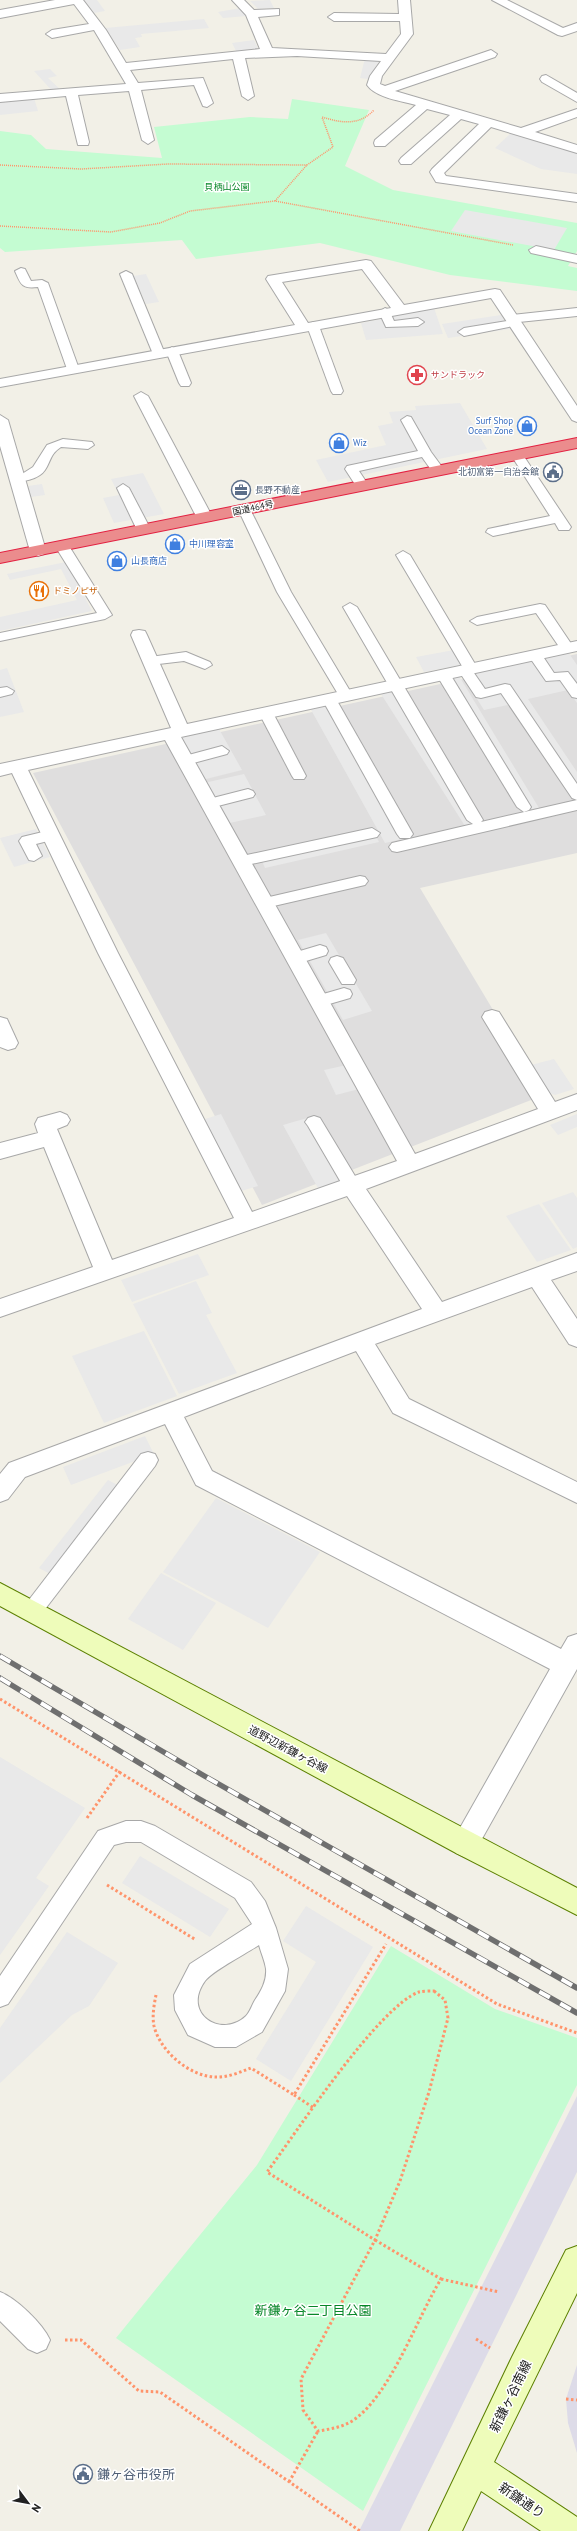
<svg xmlns="http://www.w3.org/2000/svg" width="577" height="2531" viewBox="0 0 577 2531" font-family="'PT Sans','Noto Sans JP',sans-serif">
	<style>
		.residential { fill: #dfdede }
		.park { fill: #c4fcd2 }
		.parking { fill: #e9e9e9 }
		.plaza { fill: #dddbe8 }
		.lines { fill: none; stroke-linecap: round; stroke-linejoin: round }
		.lane-casing { stroke: #a8a8a8; stroke-width: 2 }
		.street-casing { stroke: #a8a8a8; stroke-width: 2 }
		.secondary-casing { stroke: #5c8000; stroke-width: 2 }
		.highway-casing { stroke: #e32041; stroke-width: 2 }
		.path-far1 { stroke: #ff946b; stroke-width: 1.5; stroke-dasharray: 1 1; stroke-linecap: butt }
		.path { stroke: #ff946b; stroke-width: 3; stroke-dasharray: 2.5 2.5; stroke-linecap: butt }
		.lane { fill: #fff; fill-rule: evenodd }
		.street { fill: #fff; fill-rule: evenodd }
		.secondary { fill: #eefcba; fill-rule: evenodd }
		.highway { fill: #eb8c8d; fill-rule: evenodd }
		.rail-casing { stroke: #6f6f6f; stroke-width: 5.5 }
		.rail { stroke: #fff; stroke-width: 4; stroke-dasharray: 12; stroke-linecap: butt }
		.labels { text-anchor: middle; stroke-width: 3; stroke-linejoin: round; paint-order: stroke }
		.far-park-label { font-size: 9px; fill: #078728; stroke: #fff }
		.far-health-label { font-size: 9px; fill: #be3a42; stroke: #fff; text-anchor: start }
		.far-shop-label { font-size: 9px; fill: #366cbe; stroke: #fff; text-anchor: start }
		.far-service-label { font-size: 9px; fill: #4e5e75; stroke: #fff; text-anchor: end }
		.far-street-label { font-size: 9px; fill: #212121; stroke: #fff }
		.far-food-label { font-size: 9px; fill: #c56008; stroke: #fff; text-anchor: start }
		.street-label { font-size: 11px; fill: #212121; stroke: #fff }
		.near-park-label { font-size: 13px; fill: #078728; stroke: #fff }
		.near-street-label { font-size: 13px; fill: #212121; stroke: #fff }
		.near-service-label { font-size: 13px; fill: #4e5e75; stroke: #fff; text-anchor: start }
	</style>
	<rect width="100%" height="100%" fill="#f2f0e7"/>
	<path class="residential" d="M577 654V853L420 888 544 1095 262 1205 33 773Z"/>
	<g class="park">
		<path d="M292 99 369 110 345 166 393 190 577 223V251L568 266 577 268V291L450 275 320 243 196 259 182 240 5 252 0 248V131L31 135 46 149 162 158 154 127 250 117 288 119Z"/>
		<path d="M391 1946 495 2009 577 2038V2085L363 2511 116 2338 257 2165Z"/>
	</g>
	<g class="parking">
		<path d="M84 0H97L105 11 94 13Z"/>
		<path d="M270 0 274 8 258 9 250 1Z"/>
		<path d="M241 8 246 16 223 18 218 12Z"/>
		<path d="M204 19 209 28 141 34 142 37 135 38 140 47 120 50 105 28Z"/>
		<path d="M254 40 259 50 237 53 232 43Z"/>
		<path d="M365 58 380 60 368 79 360 78Z"/>
		<path d="M50 69 57 76 48 78 62 91 54 93 34 71Z"/>
		<path d="M34 98 38 111 0 115V102Z"/>
		<path d="M511 133 577 153V174L541 169 495 148Z"/>
		<path d="M465 210 567 228 554 250 451 231Z"/>
		<path d="M146 274 159 302 146 304 133 276Z"/>
		<path d="M434 308 443 334 366 340 361 323Z"/>
		<path d="M501 315 510 329 448 338 442 324Z"/>
		<path d="M460 403 487 449 328 482 316 460 386 445 378 426 393 423 389 412 416 410 415 406Z"/>
		<path d="M143 473 164 514 114 523 103 498 119 495 111 479Z"/>
		<path d="M42 484 45 495 31 497 28 486Z"/>
		<path d="M66 562 92 611 0 631V617L77 600 61 569 10 580 7 574Z"/>
		<path d="M454 650 462 665 424 672 416 657Z"/>
		<path d="M568 652 577 665V703L568 690 528 699 577 772V799L513 704 484 710 462 675Z"/>
		<path d="M7 668 24 712 0 717V670Z"/>
		<path d="M459 676 539 808 522 811 443 680Z"/>
		<path d="M403 688 482 823 465 826 381 694Z"/>
		<path d="M335 703 411 837 385 843 310 708Z"/>
		<path d="M219 729 242 770 202 780 180 738Z"/>
		<path d="M244 774 266 815 225 824 204 783Z"/>
		<path d="M36 829 50 857 14 867 0 838Z"/>
		<path d="M376 836 379 842 265 868 262 861Z"/>
		<path d="M326 933 372 1011 343 1020 298 940Z"/>
		<path d="M554 1059 574 1089 555 1095 547 1092 531 1065Z"/>
		<path d="M347 1065 359 1089 336 1095 324 1070Z"/>
		<path d="M221 1114 258 1186 238 1192 202 1120Z"/>
		<path d="M577 1114V1127L558 1135 550 1125Z"/>
		<path d="M314 1116 350 1178 318 1188 283 1125Z"/>
		<path d="M573 1192 577 1198V1247L573 1249 542 1203Z"/>
		<path d="M539 1204 571 1250 537 1262 506 1216Z"/>
		<path d="M198 1254 209 1275 132 1302 121 1280Z"/>
		<path d="M196 1281 212 1313 206 1315 237 1373 179 1394 133 1304Z"/>
		<path d="M144 1331 177 1396 104 1423 72 1356Z"/>
		<path d="M145 1436 154 1454 71 1485 63 1467Z"/>
		<path d="M108 1480 129 1491 61 1580 39 1568Z"/>
		<path d="M216 1498 320 1552 268 1628 163 1572Z"/>
		<path d="M161 1573 216 1603 183 1650 128 1619Z"/>
		<path d="M0 1757 85 1808 36 1878 49 1886 0 1955Z"/>
		<path d="M140 1856 229 1909 210 1937 122 1883Z"/>
		<path d="M306 1906 373 1947 291 2081 256 2059 316 1962 283 1941Z"/>
		<path d="M67 1932 118 1963 89 2006 72 2015 0 2083V2028Z"/>
	</g>
	<g class="plaza">
		<path d="M577 2096V2172L400 2531H359Z"/>
		<path d="M577 2365V2453L568 2423 566 2399Z"/>
	</g>
	<g class="lines">
		<defs>
			<g id="lane">
				<path d="M21 268 25 269 31 281 42 280 48 283 79 369 77 372H69L67 369 38 287C22 289 21 285 15 271Z"/>
				<path d="M126 271 132 274 165 354 163 357H155L153 354 120 274Z"/>
				<path d="M385 308 389 310 394 321 418 318 424 322 418 326 386 327 379 312Z"/>
				<path d="M577 308V316L519 322 518 325 464 336 458 332 464 328 507 321 508 317 512 315Z"/>
				<path d="M313 322 319 326 343 391 341 394H333L331 391 307 326Z"/>
				<path d="M172 347 178 351 191 383 189 386H181L179 383 166 351Z"/>
				<path d="M407 416 411 417 431 452 445 471 444 474H434L422 457 359 471 369 486 368 489H358L345 469 347 466 418 451 401 420Z"/>
				<path d="M63 439 92 442 94 445 88 449 61 447C50 454 51 461 45 470 39 479 22 483 12 481L11 478 12 475 22 474 33 467 47 445Z"/>
				<path d="M517 451 523 455 571 527 569 530H559L555 523 493 536 486 532 488 529 550 516 511 455Z"/>
				<path d="M123 484 129 488 151 530 149 533H139L137 530 117 488Z"/>
				<path d="M244 505 250 509 291 592 353 696 351 699H341L277 592 238 509Z"/>
				<path d="M62 542 69 546 112 615 105 619 0 641V633L97 613 55 546Z"/>
				<path d="M403 551 410 555 478 669 474 673 485 689 505 684 510 685 577 784V800L572 798 501 693 481 698 476 697 458 670 462 666 396 555Z"/>
				<path d="M350 603 357 607 483 820 481 822 577 800V810L397 852 392 851 389 847 392 843 473 824 467 820 343 607Z"/>
				<path d="M540 604 545 605 574 648 572 651H562L536 613 477 625 470 621 477 617Z"/>
				<path d="M535 651 540 652 554 673 568 672 577 684V698L572 697 560 680 546 681 528 655Z"/>
				<path d="M186 652 210 662 212 665 205 669 184 661 150 665 143 661 150 657Z"/>
				<path d="M443 670 450 674 531 807 529 810 524 812 517 807 436 674Z"/>
				<path d="M7 687 14 691 12 694 0 697V688Z"/>
				<path d="M329 695 336 699 413 834 410 838H400L397 834 322 699Z"/>
				<path d="M266 709 273 713 306 776 304 779H294L292 776 259 713Z"/>
				<path d="M222 746 229 751 227 754 186 765 179 760 181 757Z"/>
				<path d="M248 789 253 791 255 794 253 797 210 808 203 803 205 800Z"/>
				<path d="M372 828 380 833 377 837 242 866 234 861 242 856Z"/>
				<path d="M51 830 56 831 59 835 56 839 36 844 42 856 34 861 29 860 19 841 22 837Z"/>
				<path d="M360 876 365 877 368 881 365 885 265 908 259 907 257 903 259 899 265 898Z"/>
				<path d="M320 945 326 947 328 951 326 955 296 964 290 962 288 958 290 954Z"/>
				<path d="M337 956 343 958 356 980 354 984H342L329 962 331 958Z"/>
				<path d="M344 988 350 990 352 994 350 998 319 1007 313 1005 311 1001 313 997Z"/>
				<path d="M314 1116 320 1118 358 1181 361 1186 358 1191 352 1193 346 1191 308 1126 305 1122 308 1118Z"/>
				<path d="M148 1452 155 1454 158 1460 155 1466 39 1617 32 1620 25 1617 22 1611 25 1605 141 1454Z"/>
				<path d="M126 1821H141L155 1826 251 1882 265 1901 276 1928 288 1969 285 1991 262 2032 236 2047H215L188 2035 175 2010 174 1995 190 1964 252 1924 235 1898 141 1842H126L114 1845 8 2004 0 2007V1976L98 1831ZM259 1945C261 1953 265 1961 266 1969 267 1981 261 1991 255 2000 252 2005 250 2012 246 2016 222 2039 181 2014 205 1981 212 1971 247 1953 259 1945Z"/>
				<path d="M0 2292C16 2298 43 2324 50 2340L46 2349 37 2353 28 2349 0 2321Z"/>
			</g>
			<g id="street">
				<path d="M55 0H83L106 30 126 63 260 49 246 15 232 0H244L254 10 279 9V15L258 17 272 48 386 54 401 34 400 21H334L328 17 334 13 399 14 398 0H410L413 34 382 76 380 84 385 86 491 50 497 54 495 57 395 91 521 128 577 109V117L535 132 577 145V153L491 127 444 173 446 176 577 194V202L436 182 430 172 432 169 479 124 461 119 411 164H401L399 161 401 158 450 115 427 109 385 146H375L374 143 375 140 416 105C402 101 376 98 367 85L370 76 381 61 297 56 245 58 254 96 248 100 242 96 233 59 130 70 138 83 203 78 213 103 207 107 203 106 194 85 141 90 154 140 148 144 142 140 129 91 78 95 89 142 88 145H78L66 96 0 102V94L126 84 94 30 52 38 46 34 52 30 89 24 74 4 0 18V10Z"/>
				<path d="M492 0H507L563 28 577 23V31L562 36 558 35Z"/>
				<path d="M546 75 577 93V102L542 82 540 79 542 76Z"/>
				<path d="M536 246 577 255V263L531 253 529 250Z"/>
				<path d="M366 260 371 261 404 305 495 289 500 290 577 406V422L572 420 491 298 0 387V379L295 325 266 279 268 276ZM362 269 391 308 308 323 282 282Z"/>
				<path d="M141 392 148 396 213 518 211 521H199L197 518 134 396Z"/>
				<path d="M0 415 8 420 46 551 44 554 38 556 30 551 0 446Z"/>
				<path d="M139 630 145 631 147 635 187 724 577 641V651L181 737 415 1154 538 1109 482 1017 485 1012 492 1010 499 1012 555 1102 577 1094V1110L366 1189 442 1302 577 1253V1271L551 1280 577 1319V1347L569 1344 532 1287 375 1344 409 1399 577 1482V1503L393 1413 356 1351 184 1417 212 1471 561 1649 568 1637 577 1634V1669L474 1853 465 1857 456 1853 452 1844 456 1835 550 1669 196 1485 165 1424 25 1477 8 1499 0 1502V1474L9 1463 422 1309 347 1196 0 1317V1299L93 1267 44 1147 0 1159V1143L38 1133 35 1124 38 1118 60 1112 67 1115 70 1120 67 1125 57 1129 112 1260 234 1218 98 953 12 773 0 776V764L171 728 131 635 133 631ZM165 740 397 1161 252 1212 118 953 28 770Z"/>
				<path d="M0 1017 7 1019 18 1043 15 1048 8 1050 0 1047Z"/>
			</g>
			<g id="secondary">
				<path d="M0 1583 577 1888V1915L456 1853 0 1606Z"/>
				<path d="M577 2246V2293L494 2462 577 2517V2531H541L481 2491 462 2531H429L512 2357 566 2250Z"/>
			</g>
			<path id="highway" d="M577 438V448L0 563V553Z"/>
		</defs>
		<use href="#lane" class="lane-casing"/>
		<use href="#street" class="street-casing"/>
		<use href="#secondary" class="secondary-casing"/>
		<use href="#highway" class="highway-casing"/>
		<g class="path-far1">
			<path d="M0 165 81 169 168 164 307 165"/>
			<path d="M275 201 307 165 333 147 322 117C341 123 359 126 374 110"/>
			<path d="M0 226 111 232 160 223 190 211 275 201 513 245"/>
		</g>
		<g class="path">
			<path d="M0 1699 497 2004 577 2033"/>
			<path d="M87 1818 120 1771"/>
			<path d="M107 1885 196 1940"/>
			<path d="M434 1991 445 2000 448 2018 429 2092 400 2181 375 2240 267 2172C296 2133 378 2007 419 1992 423 1991 430 1991 434 1991Z"/>
			<path d="M156 1995C154 2005 152 2016 154 2026 160 2051 189 2076 215 2077 227 2078 240 2072 251 2068L294 2095 386 1944"/>
			<path d="M294 2095 314 2108"/>
			<path d="M375 2240 441 2279C417 2318 391 2393 355 2419 344 2427 331 2429 318 2431L303 2410 301 2379Z"/>
			<path d="M441 2279 499 2292"/>
			<path d="M476 2339 490 2348"/>
			<path d="M65 2340H81L139 2391 160 2392 360 2531"/>
			<path d="M566 2399 577 2400"/>
			<path d="M289 2482 318 2431"/>
		</g>
		<use href="#lane" class="lane"/>
		<use href="#street" class="street"/>
		<use href="#secondary" class="secondary"/>
		<use href="#highway" class="highway"/>
		<defs>
			<g id="rail">
				<path d="M0 1656 208 1778 577 1988"/>
				<path d="M0 1678 192 1795 577 2013"/>
			</g>
		</defs>
		<use href="#rail" class="rail-casing"/>
		<use href="#rail" class="rail"/>
	</g>
	<defs>
		<symbol id="pharmacy-ring" viewBox="-11 -11 22 22"><circle r="9.5" fill="#fff" stroke="#e0444e" stroke-width="1.5"/><path d="M-2-6h4v4h4v4h-4v4h-4v-4h-4v-4h4Z" fill="#e0444e"/></symbol>
		<symbol id="shop-ring" viewBox="-11 -11 22 22"><circle r="9.5" fill="#fff" stroke="#3f7fe0" stroke-width="1.5"/><path d="M-5-2.5h2.3a2.7 3.5 0 0 1 5.4 0H5L5.5 6h-11ZM-1.5-2.5h3a1.5 2.3 0 0 0-3 0Z" fill="#3f7fe0"/></symbol>
		<symbol id="civic-ring" viewBox="-11 -11 22 22"><circle r="9.5" fill="#fff" stroke="#5c6f8a" stroke-width="1.5"/><path d="M-.6-6.5H3V-4.5H.6V-3L4-1V1h2V6H-6V1h2V-1L-.6-3ZM-1.2 2.5V6h2.4V2.5Z" fill="#5c6f8a"/></symbol>
		<symbol id="office-ring" viewBox="-11 -11 22 22"><circle r="9.5" fill="#fff" stroke="#5c6f8a" stroke-width="1.5"/><path d="M-6-3h4V-5.5h4V-3h4V5H-6ZM-1-4.5V-3h2v-1.5ZM-6 0V1H6V0Z" fill="#5c6f8a"/></symbol>
		<symbol id="restaurant-ring" viewBox="-11 -11 22 22"><circle r="9.5" fill="#fff" stroke="#e8710a" stroke-width="1.5"/><path d="M-5-6h1v4h1v-4h1v4h1v-4h1v5L-1.5 .5V6h-2V.5L-5-1ZM5-6V6H3V1.5H1.5Q1.5-4 5-6Z" fill="#e8710a"/></symbol>
	</defs>
	<g fill-rule="evenodd">
		<use href="#pharmacy-ring" x="406" y="364" width="22" height="22"/>
		<use href="#shop-ring" x="516" y="415" width="22" height="22"/>
		<use href="#shop-ring" x="328" y="432" width="22" height="22"/>
		<use href="#civic-ring" x="542" y="461" width="22" height="22"/>
		<use href="#office-ring" x="230" y="479" width="22" height="22"/>
		<use href="#shop-ring" x="164" y="533" width="22" height="22"/>
		<use href="#shop-ring" x="106" y="550" width="22" height="22"/>
		<use href="#restaurant-ring" x="28" y="580" width="22" height="22"/>
		<use href="#civic-ring" x="72" y="2463" width="22" height="22"/>
	</g>
	<g class="labels">
		<g class="far-park-label">
			<text x="227" y="190">貝柄山公園</text>
		</g>
		<g class="far-health-label">
			<text x="431" y="378">サンドラック</text>
		</g>
		<g class="far-shop-label">
			<text x="513" y="424" text-anchor="end">Surf Shop<tspan x="513" dy="10">Ocean Zone</tspan></text>
			<text x="353" y="446">Wiz</text>
			<text x="189" y="547">中川理容室</text>
			<text x="131" y="564">山長商店</text>
		</g>
		<g class="far-service-label">
			<text x="539" y="475">北初富第一自治会館</text>
			<text x="255" y="493" text-anchor="start">長野不動産</text>
		</g>
		<g class="far-street-label">
			<text transform="translate(253 508) rotate(-12)" y="3">国道464号</text>
		</g>
		<g class="far-food-label">
			<text x="53" y="594">ドミノピザ</text>
		</g>
		<g class="street-label">
			<text transform="translate(288 1749) rotate(28)" y="4">道野辺新鎌ヶ谷線</text>
		</g>
		<g class="near-park-label">
			<text x="313" y="2315">新鎌ヶ谷二丁目公園</text>
		</g>
		<g class="near-street-label">
			<text transform="translate(510 2396) rotate(-64)" y="5">新鎌ヶ谷南線</text>
			<text transform="translate(522 2500) rotate(34)" y="5">新鎌通り</text>
		</g>
		<g class="near-service-label">
			<text x="97" y="2479">鎌ヶ谷市役所</text>
		</g>
	</g>
	<g transform="translate(28 2503) rotate(122)" stroke="#ffffff" stroke-width="3" paint-order="stroke">
	<path d="M0-3L7 15L0 10L-7 15Z" fill="#212121"/>
	<text y="-6" font-size="11" font-weight="bold" text-anchor="middle" fill="#212121">N</text>
	</g>
</svg>
